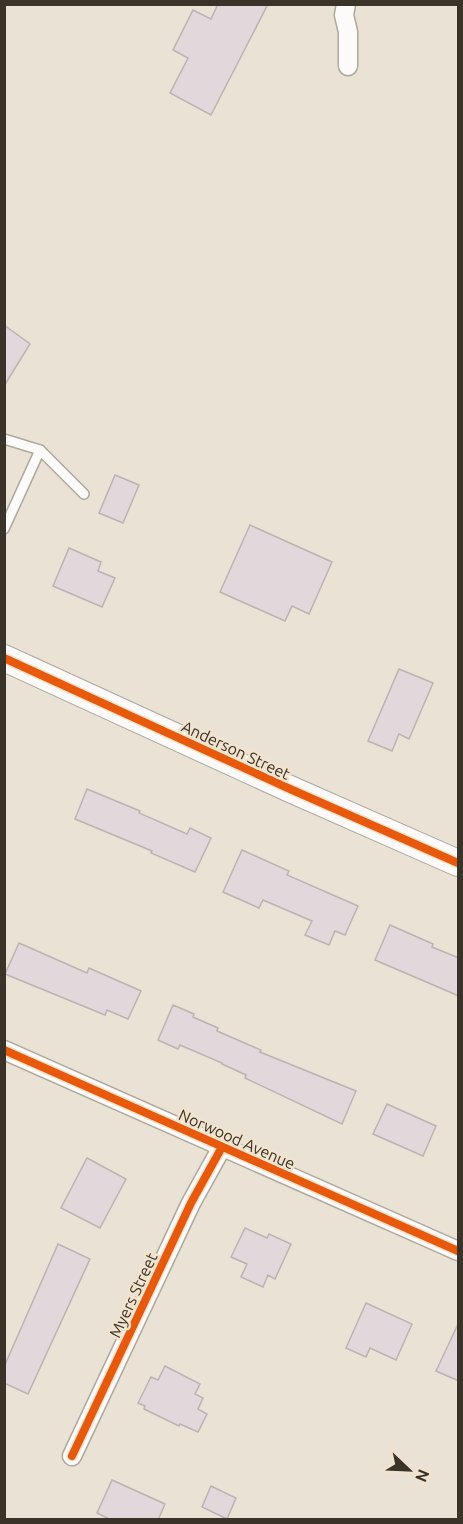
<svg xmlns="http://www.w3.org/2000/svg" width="463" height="1524" viewBox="0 0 463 1524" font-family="Ubuntu,sans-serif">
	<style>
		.building { fill: #e0d8da; stroke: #bab4b2; stroke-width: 1.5 }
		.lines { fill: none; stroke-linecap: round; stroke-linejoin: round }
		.lane-casing { stroke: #aea89e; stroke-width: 12 }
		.street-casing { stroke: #aea89e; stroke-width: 21 }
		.secondary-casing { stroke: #aea89e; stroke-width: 28 }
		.lane { stroke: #fcfbf9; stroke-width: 9 }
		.street { stroke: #fcfbf9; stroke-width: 18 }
		.secondary { stroke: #fcfbf9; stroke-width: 26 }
		.cycleway-casing { stroke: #f2e3cd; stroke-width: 11 }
		.cycleway { stroke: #e8590c; stroke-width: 8 }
		.labels { text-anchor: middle; stroke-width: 5; stroke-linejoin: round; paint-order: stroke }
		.street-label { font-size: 16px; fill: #39332a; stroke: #f2e3cd }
	</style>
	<rect width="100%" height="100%" fill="#eae2d5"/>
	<g class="building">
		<path d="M218 4H268L211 115 170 93 188 58 173 50 193 10 211 19Z"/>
		<path d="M4 325 30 344 4 386Z"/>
		<path d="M115 475 139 485 123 523 99 513Z"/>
		<path d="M250 525 332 562 309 614 292 606 285 621 220 592Z"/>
		<path d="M69 548 101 562 98 571 115 578 102 607 53 586Z"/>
		<path d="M399 669 433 683 409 739 399 734 392 751 368 741Z"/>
		<path d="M87 789 140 811 139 813 187 834 190 828 211 838 195 872 151 853 152 851 75 819Z"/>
		<path d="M242 850 289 871 287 875 358 906 345 935 335 931 329 945 305 935 312 921 263 900 259 908 223 892Z"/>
		<path d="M390 925 433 944 432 947 459 958V996L375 960Z"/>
		<path d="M19 943 87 973 89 968 141 991 128 1019 107 1010 105 1015 5 974Z"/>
		<path d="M173 1005 194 1014 193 1017 218 1028 217 1031 261 1050 260 1052 356 1091 342 1124 245 1078 246 1075 222 1064V1063L180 1045 178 1049 158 1040Z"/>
		<path d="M387 1104 436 1126 423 1156 373 1134Z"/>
		<path d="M87 1158 126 1179 100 1228 61 1208Z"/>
		<path d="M245 1228 267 1238 269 1234 291 1244 275 1279 268 1275 263 1287 241 1277 247 1264 231 1257Z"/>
		<path d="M58 1244 90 1259 28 1394 4 1383V1367Z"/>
		<path d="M366 1303 412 1324 396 1360 370 1348 366 1357 346 1348Z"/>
		<path d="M459 1322V1381L436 1371Z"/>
		<path d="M165 1366 200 1384 195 1394 203 1398 198 1409 207 1414 198 1432 180 1424 179 1426 144 1409 145 1406 138 1403 151 1377 158 1380Z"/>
		<path d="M112 1480 165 1504 158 1520H111L97 1513Z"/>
		<path d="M211 1486 236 1498 227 1519 202 1507Z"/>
	</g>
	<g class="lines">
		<defs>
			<g id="lane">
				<path d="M4 439 40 450"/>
				<path d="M4 529 40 450 84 494"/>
			</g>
			<g id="street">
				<path d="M346 4 344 15 348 32V66"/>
				<path d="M4 1050 458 1251"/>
				<path d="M72 1456 191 1203 222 1147"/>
			</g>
			<path id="secondary" d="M4 658 290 789 458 863"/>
		</defs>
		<use href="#lane" class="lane-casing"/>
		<use href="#street" class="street-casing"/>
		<use href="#secondary" class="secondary-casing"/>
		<use href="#lane" class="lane"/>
		<use href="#street" class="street"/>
		<use href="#secondary" class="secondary"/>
		<defs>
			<g id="cycleway">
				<path d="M4 658 290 789 458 863"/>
				<path d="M4 1050 458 1251"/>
				<path d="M72 1456 191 1203 222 1147"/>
			</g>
		</defs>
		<use href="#cycleway" class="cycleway-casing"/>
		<use href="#cycleway" class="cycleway"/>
	</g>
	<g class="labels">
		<g class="street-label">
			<text transform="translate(236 750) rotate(25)" y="6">Anderson Street</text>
			<text transform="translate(237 1139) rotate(24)" y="6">Norwood Avenue</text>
			<text transform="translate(133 1295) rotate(-65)" y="6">Myers Street</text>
		</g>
	</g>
	<rect width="463" height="1524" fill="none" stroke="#39332a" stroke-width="12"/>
	<g transform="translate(409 1470) rotate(113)" stroke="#f2e3cd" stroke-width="4.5" paint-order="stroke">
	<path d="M0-4.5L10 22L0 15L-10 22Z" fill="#39332a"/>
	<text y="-9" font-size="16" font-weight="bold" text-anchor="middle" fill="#39332a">N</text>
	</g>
</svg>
